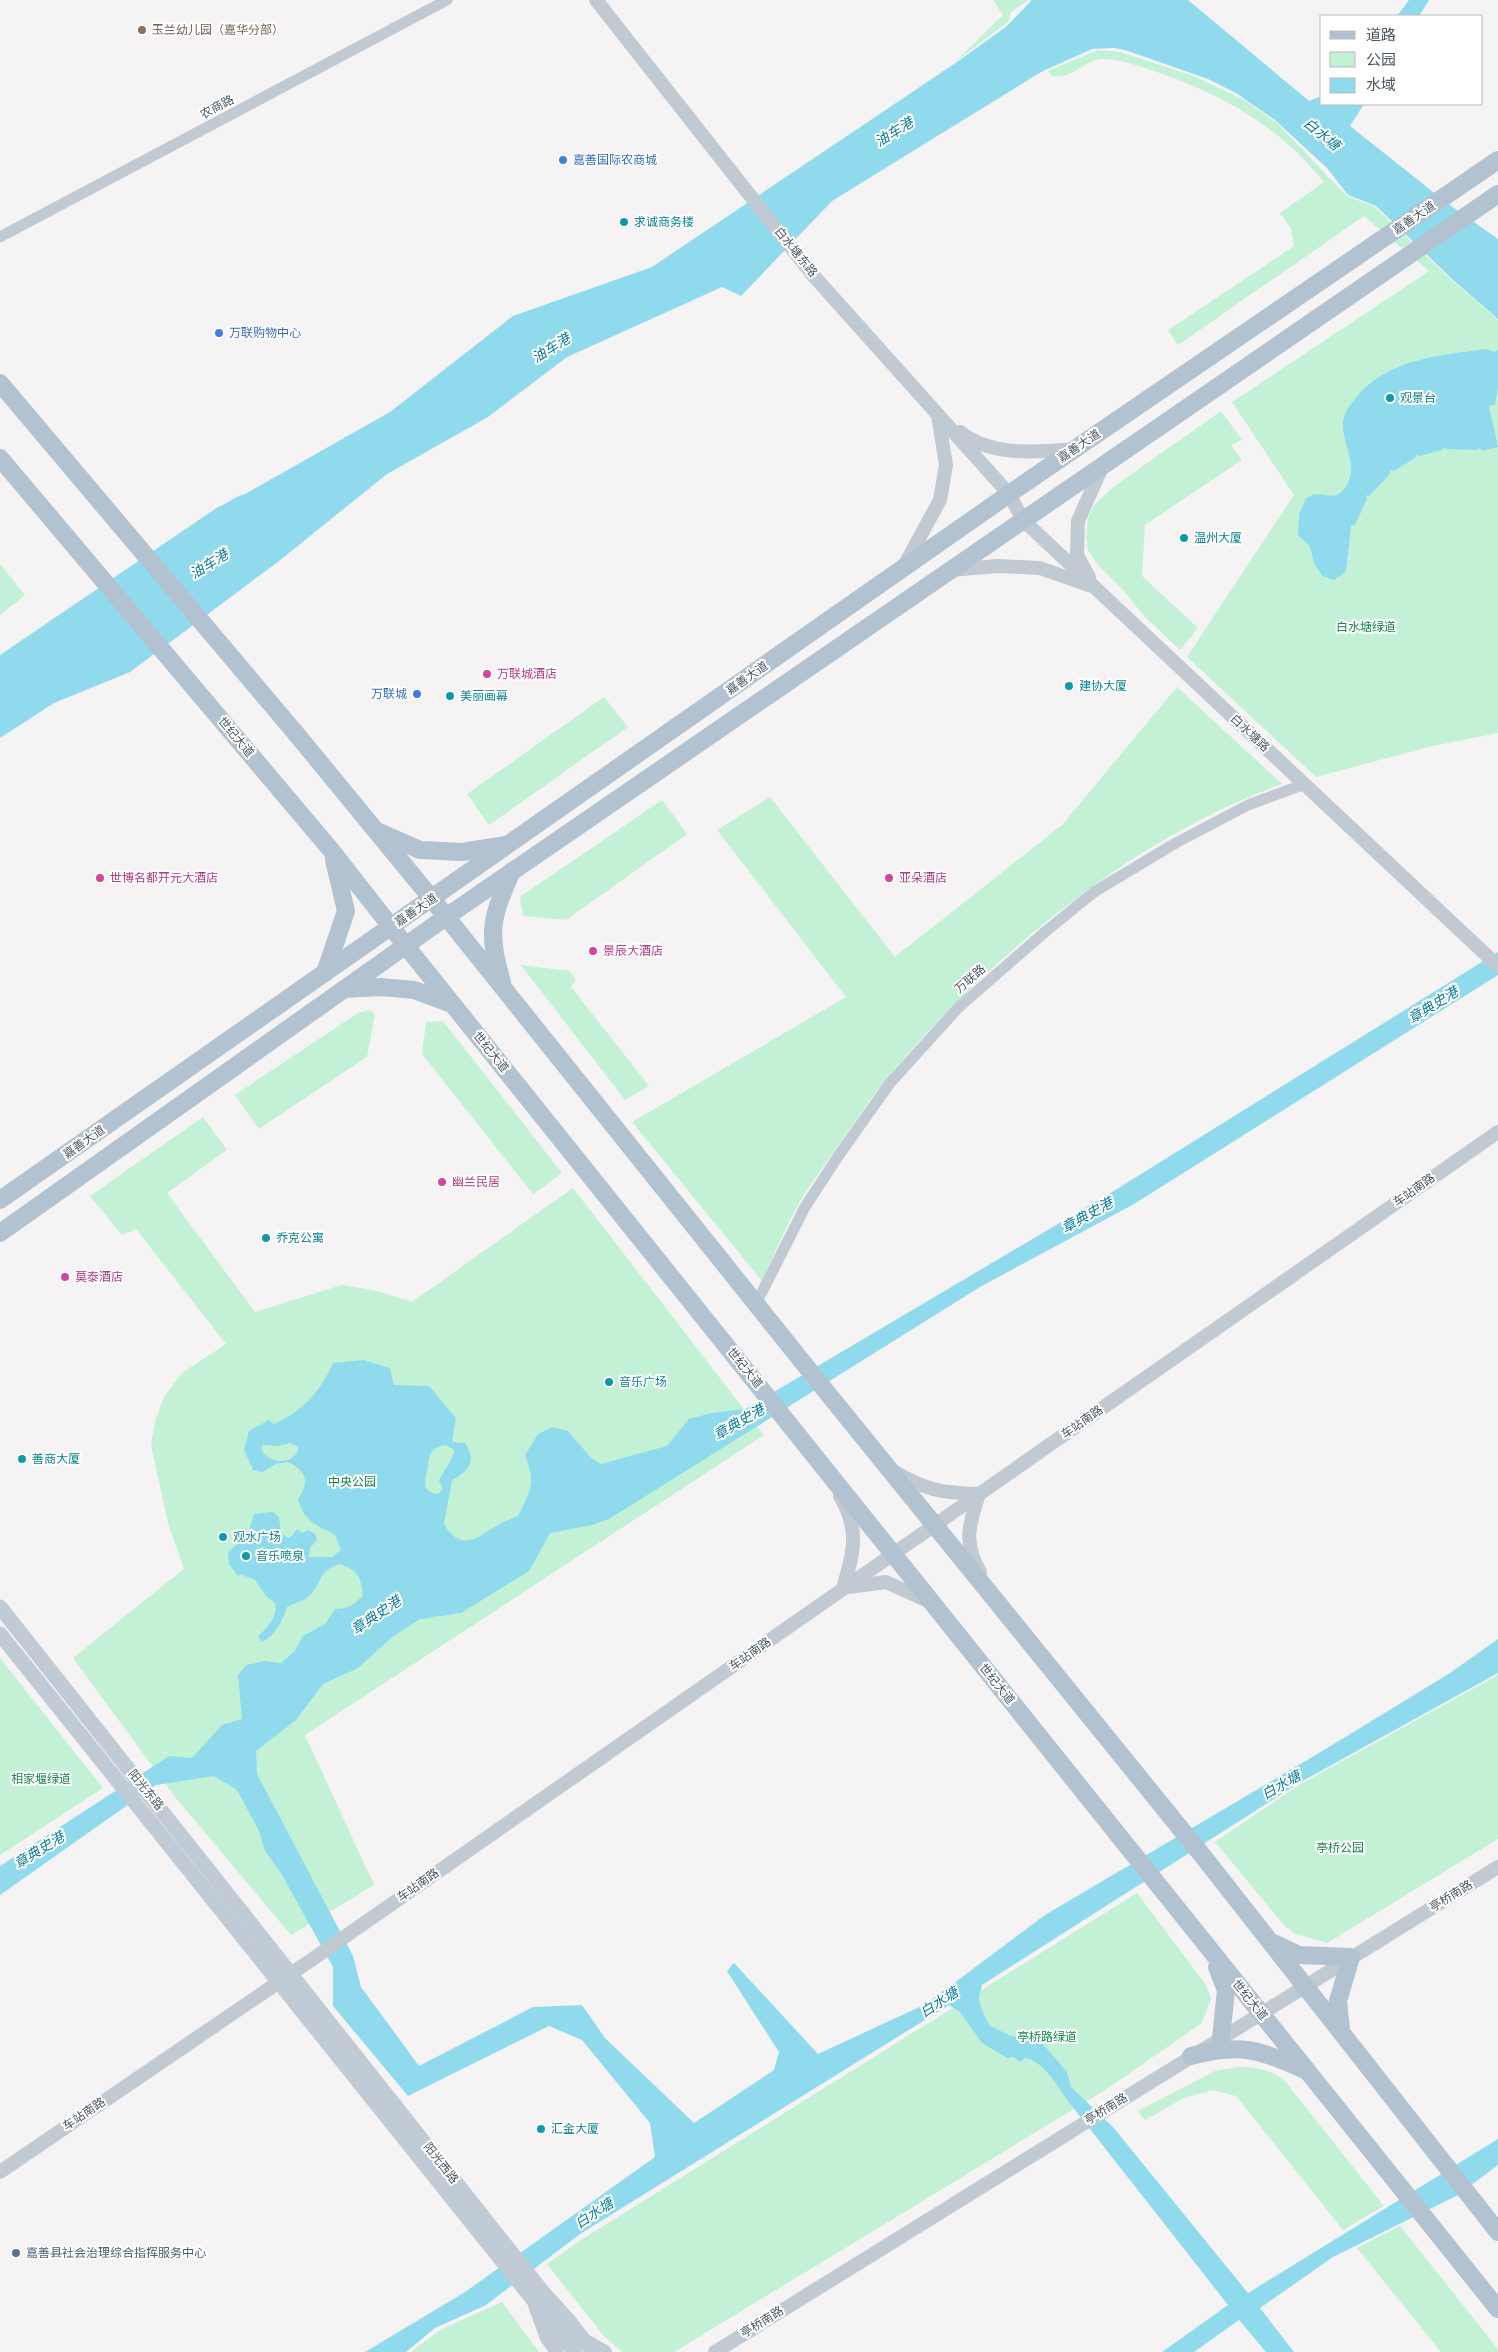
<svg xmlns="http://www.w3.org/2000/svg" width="1498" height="2352" viewBox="0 0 1498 2352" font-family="'Titillium Web','Noto Sans SC',sans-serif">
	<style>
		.green { fill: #c3f1d5 }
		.water { fill: #90daee; fill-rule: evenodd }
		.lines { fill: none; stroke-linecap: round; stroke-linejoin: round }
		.minor { stroke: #c1cad2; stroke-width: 11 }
		.tertiary { stroke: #c1cad2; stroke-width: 14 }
		.secondary { stroke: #c1cbd6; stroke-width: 15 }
		.primary { stroke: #b3c2d1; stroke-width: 18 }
		.education-dot { fill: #8d6e63; stroke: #fff; stroke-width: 2 }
		.shop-dot { fill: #3f7fe0; stroke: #fff; stroke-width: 2 }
		.culture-dot { fill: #0f9aa8; stroke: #fff; stroke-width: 2 }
		.hotel-dot { fill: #d1479c; stroke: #fff; stroke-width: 2 }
		.service-dot { fill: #5c6f8a; stroke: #fff; stroke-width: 2 }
		.labels { text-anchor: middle; stroke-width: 4; stroke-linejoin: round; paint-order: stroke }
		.education-label { font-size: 12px; fill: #785e54; stroke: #fff; text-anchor: start }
		.street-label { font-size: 12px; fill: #4a5661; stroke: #fff }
		.shop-label { font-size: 12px; fill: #366cbe; stroke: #fff; text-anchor: start }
		.culture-label { font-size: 12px; fill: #0d838f; stroke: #fff; text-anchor: start }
		.park-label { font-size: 12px; fill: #17864f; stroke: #fff }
		.hotel-label { font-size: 12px; fill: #b23c85; stroke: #fff; text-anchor: start }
		.service-label { font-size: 12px; fill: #4e5e75; stroke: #fff; text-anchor: start }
		.water-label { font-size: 14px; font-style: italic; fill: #0c7c9b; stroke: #fff }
	</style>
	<rect width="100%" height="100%" fill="#f5f3f3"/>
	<g class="green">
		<path d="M993 0H1028L1010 13 1009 21 955 62 1003 15Z"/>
		<path d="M1098 50 1120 52 1191 75 1243 99 1277 123 1347 196 1375 207 1445 274 1498 320V733L1432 746 1316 777 1187 657 1294 495 1232 402 1429 271 1364 216 1178 345 1168 330 1294 246 1291 229 1280 213 1324 182C1278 126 1227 97 1160 73 1142 67 1124 60 1105 59 1085 58 1073 80 1052 76L1048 71Z"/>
		<path d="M1221 411 1242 440 1231 445 1242 460 1145 525 1142 576 1198 628 1180 650 1144 616 1124 591 1098 565 1088 550 1086 535 1088 518 1094 505 1112 488Z"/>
		<path d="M0 564 25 595 0 615Z"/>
		<path d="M1177 687 1282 784C1131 838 988 958 886 1079 871 1097 858 1118 844 1137 829 1159 813 1180 799 1203 785 1228 774 1255 762 1281L632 1122 846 997 717 830 770 797 895 957 1062 825Z"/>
		<path d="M604 697 628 727 489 825 467 794Z"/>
		<path d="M662 800 687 834 566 920 523 916 520 897Z"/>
		<path d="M521 965 569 971 576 980 571 987 649 1086 625 1100Z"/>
		<path d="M369 1010 375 1014 367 1057 259 1129 235 1095 358 1013Z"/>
		<path d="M443 1021 562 1173 533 1194 422 1054 426 1022Z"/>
		<path d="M203 1117 227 1150 167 1193 255 1312 342 1285 377 1291 412 1302 573 1188 764 1435 305 1735 374 1885 291 1935 175 1797 73 1658 184 1569 168 1523 151 1445 156 1418 165 1395 182 1373 226 1344 136 1229 122 1235 90 1196Z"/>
		<path d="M0 1658 103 1788 0 1855Z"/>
		<path d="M1498 1675V1839L1327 1943 1294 1933 1284 1925 1215 1842 1299 1785Z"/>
		<path d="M1137 1893 1206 1985 1211 1999 1202 2023 1105 2090 674 2352H622L603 2335 547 2264 584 2238Z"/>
		<path d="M1240 2067C1257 2067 1270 2070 1284 2080L1384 2206 1343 2230 1236 2096 1213 2090 1184 2098 1145 2120 1138 2111 1215 2071Z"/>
		<path d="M1400 2226 1498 2349V2352H1441L1357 2248Z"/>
		<path d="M502 2302 539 2352H411L440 2330Z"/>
	</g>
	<g class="water">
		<path d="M1032 0H1188L1309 101 1322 96V104H1364L1350 126 1447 203 1498 239V319L1452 279 1376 206 1348 195 1327 168 1275 120 1236 93 1208 79 1125 50 1114 48 1092 49 1041 72 832 201 741 296 722 287 567 357 488 417 387 474 279 561 130 672 54 703 0 738V655L218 507C229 503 235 496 245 494L390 412 513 316 652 267 957 62 1007 26Z"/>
		<path d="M1409 0H1429L1419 16H1397Z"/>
		<path d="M1487 349 1494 352 1498 350V387L1495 405 1489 406 1498 447 1482 451 1479 448 1477 450 1446 449 1444 447 1442 450 1419 456 1416 454 1415 458 1394 471 1390 470V474L1369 496 1366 495 1367 499 1355 525 1351 526 1346 571 1334 580 1322 576 1314 563 1310 546 1298 535 1299 514 1306 499C1308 497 1313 494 1316 494 1327 494 1335 500 1344 489 1360 469 1345 450 1343 428 1342 415 1348 408 1356 398 1386 359 1441 355 1487 349Z"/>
		<path d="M1498 952V975L1134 1204 980 1287 609 1519 592 1525 550 1533 529 1571 461 1613 420 1619 391 1638 358 1668 323 1684 296 1720 256 1751 257 1774 353 1956 361 1987 419 2066 533 2007 582 2005 605 2038 694 2123 774 2070 779 2052 727 1971 734 1963 818 2054 926 2004 1045 1915 1324 1750 1450 1673 1498 1639V1673L1299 1783 982 1985 979 1997 981 2008 990 2026 1009 2035 1043 2044 1067 2072 1071 2087 1113 2127 1248 2293 1498 2139V2165L1458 2195 1333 2257 1260 2308 1294 2352H1266L1239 2320 1194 2352H1162L1228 2305 1068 2101C1057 2086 1045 2062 1025 2058L1020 2062 1014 2057 1007 2058 982 2043 960 2012 949 2005 580 2234 486 2305 435 2328 406 2352H365L465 2292 655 2157 650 2123 582 2040 549 2026 408 2096 333 2006V1967L281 1873 265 1851 259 1831 237 1790 214 1776 156 1785 0 1895V1866L169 1756 192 1758 222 1725 242 1719 238 1675 246 1665 265 1661 281 1663 295 1651 303 1636 325 1624 335 1609C349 1609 354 1605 363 1595 360 1575 359 1571 339 1564 315 1574 325 1578 312 1593 306 1601 295 1602 287 1607 282 1621 276 1635 262 1642L258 1636C268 1627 278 1617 275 1603L266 1596 255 1580 240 1574 238 1576 229 1564 228 1552 248 1534 254 1514 273 1512 279 1517 281 1533 288 1538 293 1535 296 1530H299L302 1533 308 1530 315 1534 317 1540 310 1548 309 1557H332L341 1550 335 1535C317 1525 303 1521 298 1499 310 1483 307 1471 288 1462L276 1464 262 1472 253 1470 244 1450 249 1431 269 1420 274 1424C303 1411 320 1392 333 1363L364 1360 390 1368 394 1385 429 1386 456 1418 452 1442 465 1443C477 1461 469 1471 452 1480L444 1524C460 1551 475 1540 496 1526 502 1522 511 1519 518 1516 531 1489 536 1484 525 1455L538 1434 552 1427 568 1431 591 1458 601 1464 667 1446 689 1419 712 1413 745 1409 1117 1189ZM290 1443 298 1447V1451C290 1466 271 1463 262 1451V1445L279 1446ZM446 1445 454 1450C454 1458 443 1472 439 1481L443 1489 438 1494C421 1493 425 1480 428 1467 428 1464 428 1459 430 1455 433 1449 439 1446 446 1445Z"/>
	</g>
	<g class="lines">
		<g class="minor">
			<path d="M0 237 447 0"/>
			<path d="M756 1304 805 1207 839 1155 890 1083 959 1007 1045 932 1094 892 1174 844 1248 805 1305 784"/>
		</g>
		<g class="tertiary">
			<path d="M596 0 812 274 1009 494 1023 520 1498 966"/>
			<path d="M960 432C992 457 1037 452 1075 449"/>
			<path d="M904 566 940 500 946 465 938 415"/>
			<path d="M951 570 998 566 1040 568 1088 585"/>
			<path d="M1089 577 1077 555 1078 521 1103 465"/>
			<path d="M893 1471C926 1490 941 1493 979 1494 969 1524 963 1543 980 1572"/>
			<path d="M840 1496C860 1530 854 1552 843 1588"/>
			<path d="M849 1587 886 1582 930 1602"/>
			<path d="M0 2172 320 1954 1498 1132"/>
			<path d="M535 2305 547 2338 557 2352"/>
			<path d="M584 2340 605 2352"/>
			<path d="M715 2352 1498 1867"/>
		</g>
		<g class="secondary">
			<path d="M0 1607 541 2290 569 2321 593 2352"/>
			<path d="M0 1634 575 2352"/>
		</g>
		<g class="primary">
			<path d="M0 383 298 736 432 899 825 1390 1202 1855 1498 2232"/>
			<path d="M0 458 331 850 406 946 1498 2309"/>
			<path d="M379 832 420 850 462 852 506 845"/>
			<path d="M325 973 346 911 334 860"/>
			<path d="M502 982C487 932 491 919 512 871"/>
			<path d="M345 989 381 987 414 990 452 1004"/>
			<path d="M0 1200 1009 494 1498 160"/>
			<path d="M0 1233 446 917 1498 194"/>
			<path d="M1276 1944 1299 1955 1351 1957 1338 2001 1341 2030"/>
			<path d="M1217 1967 1226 1990 1221 2038"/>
			<path d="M1191 2056C1242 2043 1257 2049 1305 2070"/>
		</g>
	</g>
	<circle class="education-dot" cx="142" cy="30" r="5"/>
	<g class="shop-dot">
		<circle cx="563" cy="160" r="5"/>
		<circle cx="219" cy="333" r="5"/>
		<circle cx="417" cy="694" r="5"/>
	</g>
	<g class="culture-dot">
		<circle cx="624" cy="222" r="5"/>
		<circle cx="1390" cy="398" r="5"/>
		<circle cx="1184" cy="538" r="5"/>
		<circle cx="1069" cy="686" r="5"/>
		<circle cx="450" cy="696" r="5"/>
		<circle cx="266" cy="1238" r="5"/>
		<circle cx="609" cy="1382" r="5"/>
		<circle cx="22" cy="1459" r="5"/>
		<circle cx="223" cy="1537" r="5"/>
		<circle cx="246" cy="1556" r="5"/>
		<circle cx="541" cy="2129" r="5"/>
	</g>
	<g class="hotel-dot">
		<circle cx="487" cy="674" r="5"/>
		<circle cx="100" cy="878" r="5"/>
		<circle cx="889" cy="878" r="5"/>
		<circle cx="593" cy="951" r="5"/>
		<circle cx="442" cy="1182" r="5"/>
		<circle cx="65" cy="1277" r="5"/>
	</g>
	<circle class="service-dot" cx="16" cy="2253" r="5"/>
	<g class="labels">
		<g class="education-label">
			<text x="152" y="34">玉兰幼儿园（嘉华分部）</text>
		</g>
		<g class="street-label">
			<text transform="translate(217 107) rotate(-28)" y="4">农商路</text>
			<text transform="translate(1414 218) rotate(-34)" y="4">嘉善大道</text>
			<text transform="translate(796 252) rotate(51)" y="4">白水塘东路</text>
			<text transform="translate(1079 446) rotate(-34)" y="4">嘉善大道</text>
			<text transform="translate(747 678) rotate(-35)" y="4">嘉善大道</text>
			<text transform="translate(1250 733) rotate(43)" y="4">白水塘路</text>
			<text transform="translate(236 737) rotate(50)" y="4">世纪大道</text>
			<text transform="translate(416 910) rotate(-34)" y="4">嘉善大道</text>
			<text transform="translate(970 979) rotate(-41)" y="4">万联路</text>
			<text transform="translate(491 1052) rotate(51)" y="4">世纪大道</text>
			<text transform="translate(84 1142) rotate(-35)" y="4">嘉善大道</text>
			<text transform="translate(1414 1190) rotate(-35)" y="4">车站南路</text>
			<text transform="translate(745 1368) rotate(51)" y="4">世纪大道</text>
			<text transform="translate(1082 1422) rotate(-35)" y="4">车站南路</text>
			<text transform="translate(750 1654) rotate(-35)" y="4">车站南路</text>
			<text transform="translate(997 1684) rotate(51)" y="4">世纪大道</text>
			<text transform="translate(146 1790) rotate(51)" y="4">阳光东路</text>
			<text transform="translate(418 1885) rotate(-35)" y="4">车站南路</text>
			<text transform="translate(1451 1896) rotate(-32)" y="4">亭桥南路</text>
			<text transform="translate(1250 2000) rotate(51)" y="4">世纪大道</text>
			<text transform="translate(1106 2109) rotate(-32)" y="4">亭桥南路</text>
			<text transform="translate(84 2114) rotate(-34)" y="4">车站南路</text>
			<text transform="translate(441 2163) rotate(52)" y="4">阳光西路</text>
			<text transform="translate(762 2322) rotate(-32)" y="4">亭桥南路</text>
		</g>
		<g class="shop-label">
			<text x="573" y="164">嘉善国际农商城</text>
			<text x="229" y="337">万联购物中心</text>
			<text x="407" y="698" text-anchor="end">万联城</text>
		</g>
		<g class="culture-label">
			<text x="634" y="226">求诚商务楼</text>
			<text x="1400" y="402">观景台</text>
			<text x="1194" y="542">温州大厦</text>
			<text x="1079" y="690">建协大厦</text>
			<text x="460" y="700">美丽画幕</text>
			<text x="276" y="1242">乔克公寓</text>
			<text x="619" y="1386">音乐广场</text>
			<text x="32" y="1463">善商大厦</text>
			<text x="233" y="1541">观水广场</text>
			<text x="256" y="1560">音乐喷泉</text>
			<text x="551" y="2133">汇金大厦</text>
		</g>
		<g class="park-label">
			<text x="1366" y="631">白水塘绿道</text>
			<text x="352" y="1486">中央公园</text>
			<text x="41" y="1783">相家堰绿道</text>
			<text x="1340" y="1852">亭桥公园</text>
			<text x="1047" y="2041">亭桥路绿道</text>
		</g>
		<g class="hotel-label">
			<text x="497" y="678">万联城酒店</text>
			<text x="110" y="882">世博名都开元大酒店</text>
			<text x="899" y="882">亚朵酒店</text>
			<text x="603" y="955">景辰大酒店</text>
			<text x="452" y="1186">幽兰民居</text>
			<text x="75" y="1281">莫泰酒店</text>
		</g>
		<g class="service-label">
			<text x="26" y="2257">嘉善县社会治理综合指挥服务中心</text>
		</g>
		<g class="water-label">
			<text transform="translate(894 132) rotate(-32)" y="5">油车港</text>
			<text transform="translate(1322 134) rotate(39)" y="5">白水塘</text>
			<text transform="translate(551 348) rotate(-32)" y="5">油车港</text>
			<text transform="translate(209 564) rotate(-32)" y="5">油车港</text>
			<text transform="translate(1433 1005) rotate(-32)" y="5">章典史港</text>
			<text transform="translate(1087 1215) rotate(-29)" y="5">章典史港</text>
			<text transform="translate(739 1422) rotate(-30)" y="5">章典史港</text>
			<text transform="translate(376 1615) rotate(-34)" y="5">章典史港</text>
			<text transform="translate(1281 1785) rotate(-30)" y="5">白水塘</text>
			<text transform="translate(39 1850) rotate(-32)" y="5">章典史港</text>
			<text transform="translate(939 2002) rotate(-33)" y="5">白水塘</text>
			<text transform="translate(594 2213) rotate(-33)" y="5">白水塘</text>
		</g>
	</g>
	<rect x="1320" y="15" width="162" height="90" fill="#ffffff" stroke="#b7bbc0"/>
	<rect x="1330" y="31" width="25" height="8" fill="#b3c2d1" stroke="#b7bbc0"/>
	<text x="1366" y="40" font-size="15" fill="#4a5661">道路</text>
	<rect x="1330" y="52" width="25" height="15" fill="#c3f1d5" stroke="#b7bbc0"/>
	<text x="1366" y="65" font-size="15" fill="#4a5661">公园</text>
	<rect x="1330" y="78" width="25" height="15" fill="#90daee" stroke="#b7bbc0"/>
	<text x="1366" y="90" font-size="15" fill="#4a5661">水域</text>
</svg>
